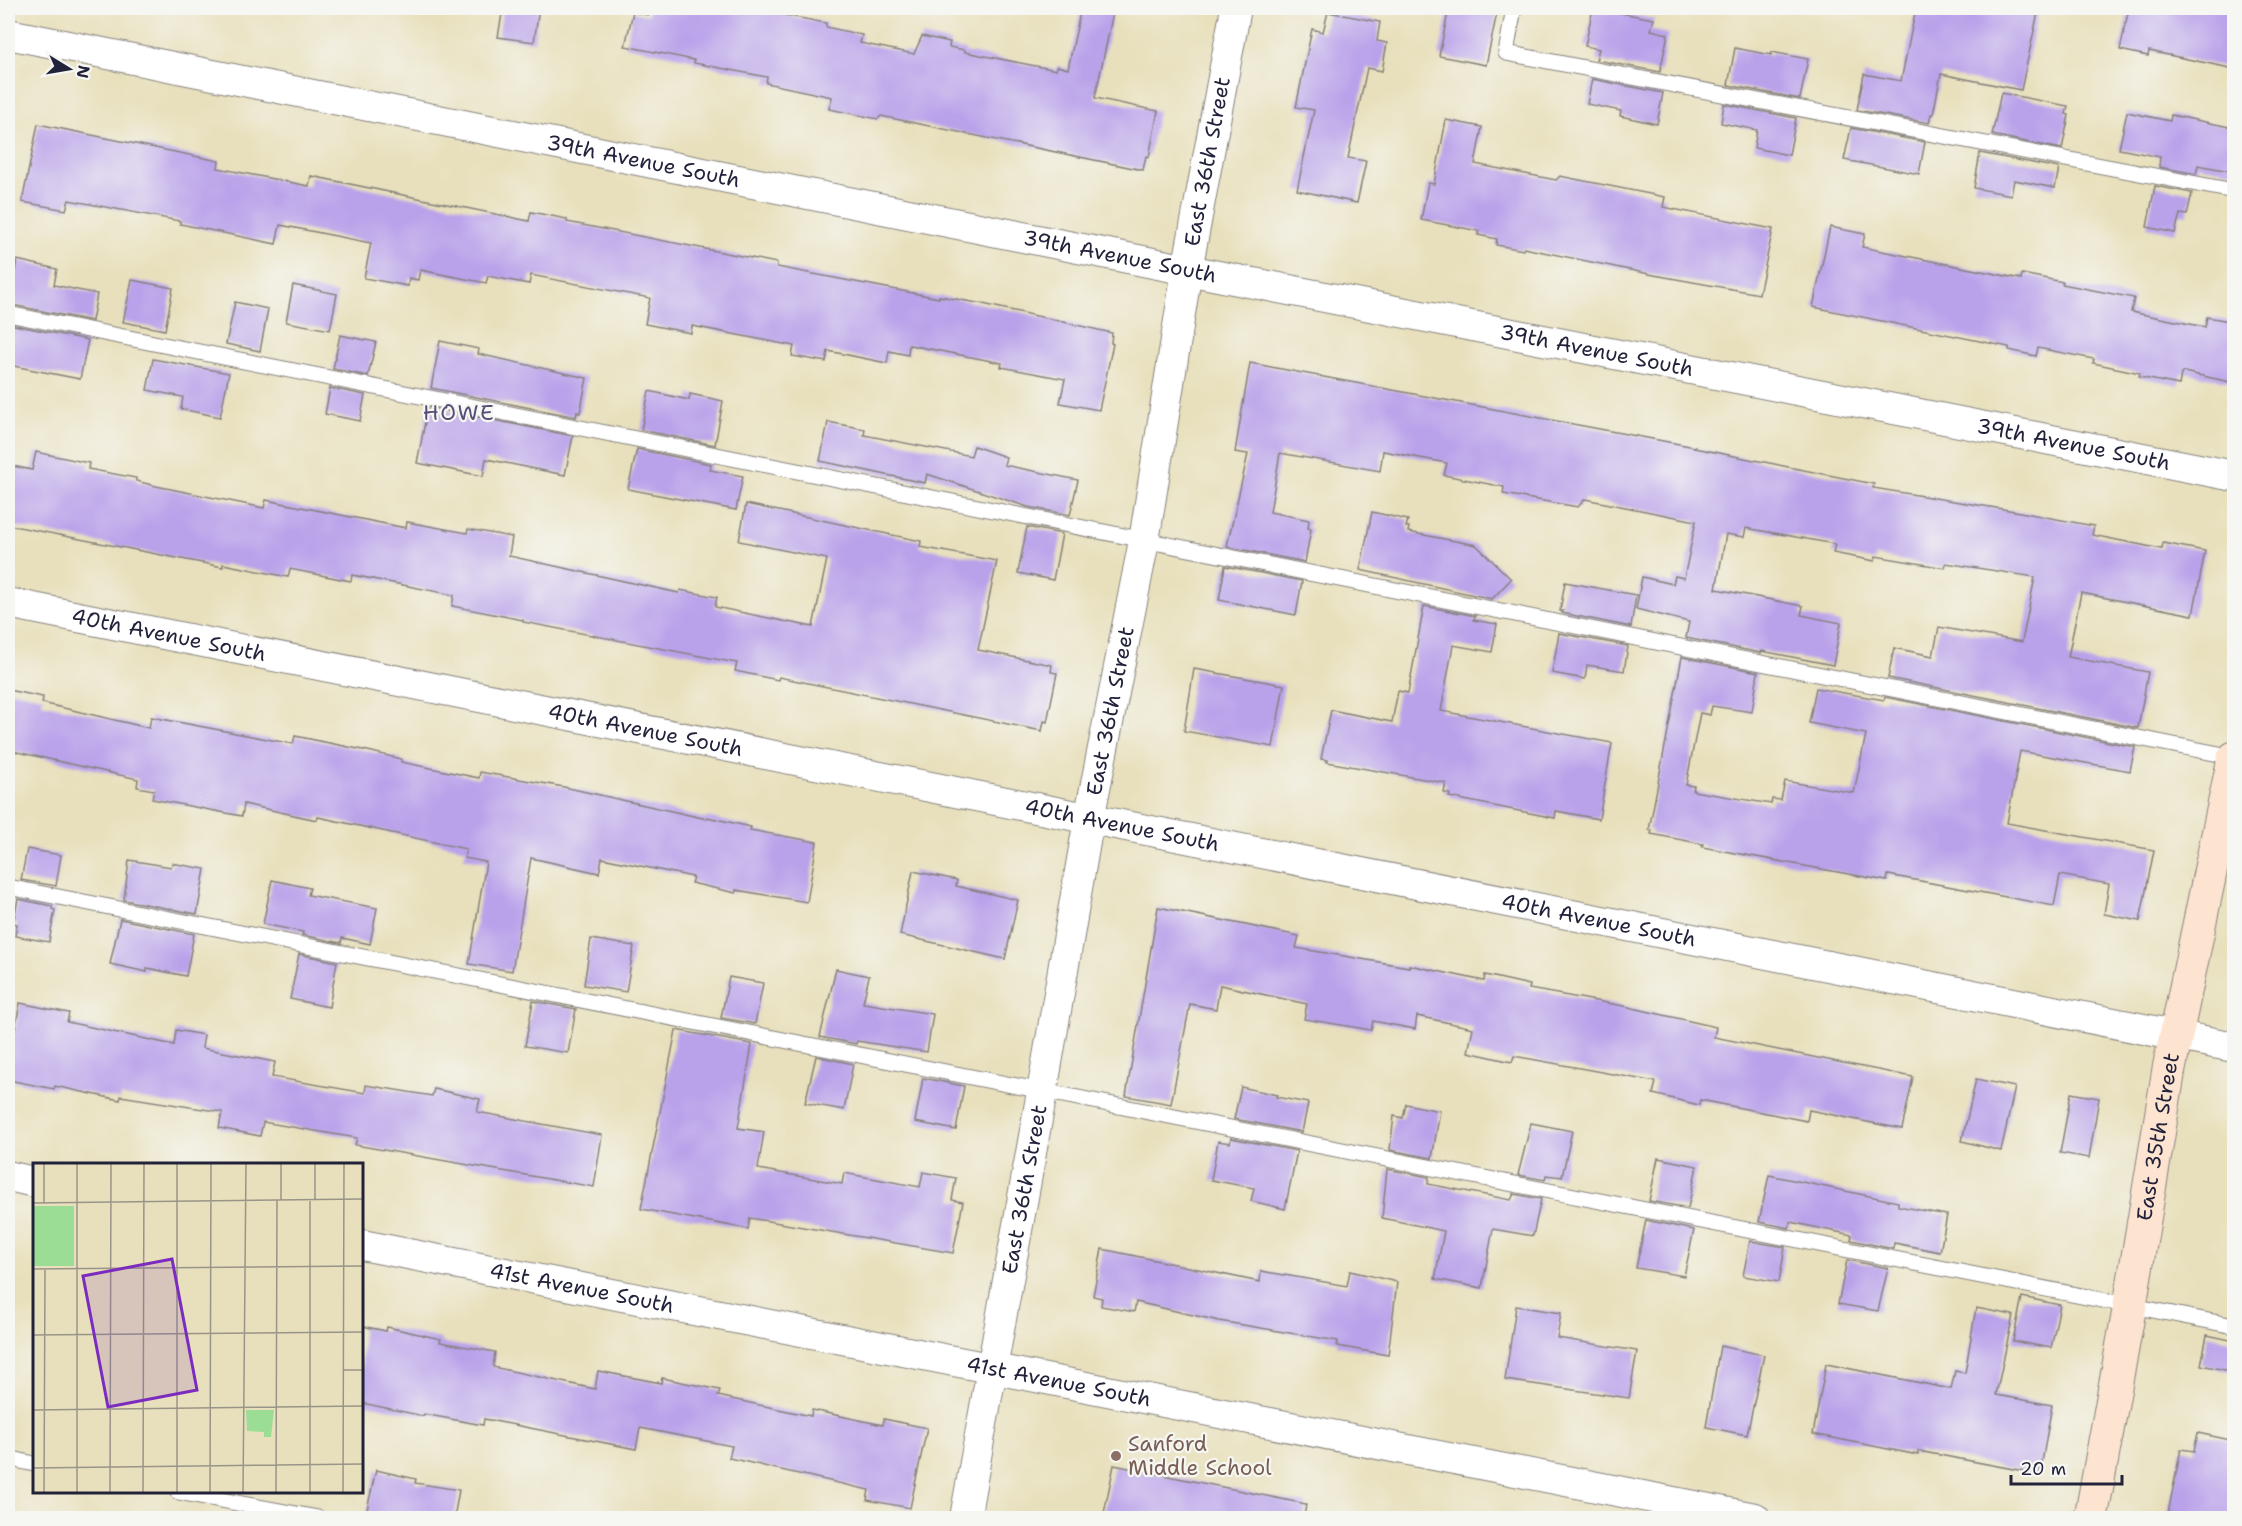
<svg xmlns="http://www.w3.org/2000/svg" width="2242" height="1526" viewBox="0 0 2242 1526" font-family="'Shantell Sans',sans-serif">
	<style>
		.building { fill: #b9a2ea }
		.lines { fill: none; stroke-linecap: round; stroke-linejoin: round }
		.lane-casing { stroke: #85817c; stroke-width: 17 }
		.street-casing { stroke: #85817c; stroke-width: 32 }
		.secondary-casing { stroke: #85817c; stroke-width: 35 }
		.lane { stroke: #fff; stroke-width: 15 }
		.street { stroke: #fff; stroke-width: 30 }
		.secondary { stroke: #fde4d1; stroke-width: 33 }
		.education-dot { fill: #8d6e63; stroke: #f6f6f2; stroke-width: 2 }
		.labels { text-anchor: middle; stroke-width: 4.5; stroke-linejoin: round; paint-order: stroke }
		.street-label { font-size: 21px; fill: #22223b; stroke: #f6f6f2 }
		.education-label { font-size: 21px; fill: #785e54; stroke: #f6f6f2; text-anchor: start }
		.neighbourhood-label { font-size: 22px; letter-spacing: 1.5px; fill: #574f78; stroke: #f6f6f2 }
		.inset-road { fill: none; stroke: #999488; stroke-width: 1.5 }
		.view { fill: #7b2cbf; fill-opacity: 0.15; stroke: #7b2cbf; stroke-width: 3 }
		.inset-edge { fill: none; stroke: #22223b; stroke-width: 3 }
	</style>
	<rect width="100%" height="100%" fill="#f6f6f2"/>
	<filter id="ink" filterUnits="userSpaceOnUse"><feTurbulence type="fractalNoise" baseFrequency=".0167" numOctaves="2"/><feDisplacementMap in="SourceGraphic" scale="12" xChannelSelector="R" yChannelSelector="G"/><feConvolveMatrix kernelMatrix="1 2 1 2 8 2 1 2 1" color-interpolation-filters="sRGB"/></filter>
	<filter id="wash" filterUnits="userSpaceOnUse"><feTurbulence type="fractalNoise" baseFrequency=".008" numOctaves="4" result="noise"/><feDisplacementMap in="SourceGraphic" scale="24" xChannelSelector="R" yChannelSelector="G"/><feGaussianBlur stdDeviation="1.35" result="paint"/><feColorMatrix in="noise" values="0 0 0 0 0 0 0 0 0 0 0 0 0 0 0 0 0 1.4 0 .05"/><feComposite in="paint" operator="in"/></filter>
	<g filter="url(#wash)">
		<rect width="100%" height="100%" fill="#e8e0bc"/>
		<g id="blocks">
			<g class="building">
				<path d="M503 8H539L534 42 498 37Z"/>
				<path d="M650 8H747L826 23V27L862 35 860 43 914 54 922 36 950 42 949 47 965 50V52L1056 70 1057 66 1068 69 1081 8H1114L1095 98 1158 111 1149 157 1146 156 1143 170 881 116 878 119 829 109 832 97 766 83 767 77 694 63V60L625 46 633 12 648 15Z"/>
				<path d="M1449 8H1498L1486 65 1439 56Z"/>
				<path d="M1593 8 1654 19 1651 30 1668 34 1660 72 1596 60 1599 49 1585 46Z"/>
				<path d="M1916 8H2039L2021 90 1941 74 1933 115 1931 114 1929 123 1857 110 1864 74 1901 81Z"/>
				<path d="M2129 8H2235V69L2149 51 2148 56 2120 50Z"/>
				<path d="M1328 12 1380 22 1377 41 1387 43 1382 71 1367 68 1348 158 1366 161 1357 203 1297 190 1314 110 1296 107 1312 29 1323 32Z"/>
				<path d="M1735 48 1771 55 1772 52 1808 59 1800 99 1728 85Z"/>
				<path d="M1592 79 1663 93 1657 124 1620 116 1621 111 1587 104Z"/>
				<path d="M2001 93 2068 106 2066 114 2069 115 2062 149 1992 135Z"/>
				<path d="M1724 104 1796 118 1789 155 1754 148 1757 130 1721 123Z"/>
				<path d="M2127 112 2170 121 2171 115 2235 128V172L2198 165 2196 174 2159 167 2160 157 2119 149Z"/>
				<path d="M1446 120 1482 127 1475 164 1556 180 1560 176 1665 197 1663 207 1773 229 1759 294 1654 275 1524 248 1523 250 1496 245 1497 239 1478 235 1479 231 1421 220 1428 183 1434 184Z"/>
				<path d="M38 124 219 161 218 168 309 186 311 176 529 221 531 212 567 219V222L777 263V267L939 298V296L983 304 1112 333 1111 343 1113 344 1099 410 1060 403 1065 379 1001 367 1002 363 909 345 908 355 889 351 887 363 828 351 826 362 792 356 794 346 692 326 691 333 645 324 650 298 531 275 529 284 488 276 486 283 420 270 418 280 409 278 408 286 364 278 371 243 280 225 276 244 180 224V221L69 200 66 210 22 202Z"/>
				<path d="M1851 128 1925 142 1919 174 1844 160Z"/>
				<path d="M1980 153 2059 168 2055 188 2014 180 2011 195 1974 188Z"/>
				<path d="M2155 186 2192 193 2187 215 2180 214 2175 233 2147 227Z"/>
				<path d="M1830 227 1865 234 1862 247 2021 279 2022 274 2063 282 2062 284 2134 298 2131 312 2205 327 2207 317 2235 322V383L2184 372 2181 374 2179 385 2139 377 2140 373 2093 363 2094 359 2038 348 2036 356 2009 350V347L1813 307Z"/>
				<path d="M17 260 57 269 54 285 97 294 92 321 12 305 13 302 9 301Z"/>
				<path d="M132 280 173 288 165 330 123 322Z"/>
				<path d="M293 285 337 294 330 330 286 322Z"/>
				<path d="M235 302 268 309 260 351 226 344Z"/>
				<path d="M9 324 88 340 80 379 8 365Z"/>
				<path d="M340 335 376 342 368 376 333 369Z"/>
				<path d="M440 341 479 349 478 354 587 378 580 413 577 412 576 417 431 388Z"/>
				<path d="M153 359 229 373 220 417 181 409 183 397 147 390Z"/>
				<path d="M1250 363 1695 447 1694 448 1874 484 1873 488 2015 511 2094 526 2092 535 2162 549 2163 543 2205 551 2193 615 2081 593 2068 657 2148 672 2138 728 1888 678 1894 648 1933 656 1939 627 2022 642 2035 577 1946 563 1945 568 1876 556 1875 561 1833 553 1835 544 1746 528 1744 537 1726 534 1716 589 1803 606 1801 615 1841 623 1833 665 1762 651 1761 653 1686 638 1689 622 1636 609 1642 577 1673 584 1675 576 1684 578 1696 521 1585 499 1578 507 1503 494 1504 487 1444 475 1447 463 1383 451 1380 471 1280 453 1270 512 1309 520 1308 528 1311 529 1305 562 1229 547 1227 546 1248 454 1235 452Z"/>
				<path d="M330 388 365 395 360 421 325 414Z"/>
				<path d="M649 391 689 400 690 394 723 401 715 445 641 430Z"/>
				<path d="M428 407 573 436 565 475 486 459 483 476 417 463Z"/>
				<path d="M828 422 865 429 864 435 971 456 974 446 1006 457 1004 465 1078 480 1070 515 1028 507 927 474 925 483 820 461Z"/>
				<path d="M637 449 711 464 710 470 743 476 736 510 628 489Z"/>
				<path d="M36 452 89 463 88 469 136 478V481L156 486 264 508 266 500 406 528 407 522 467 533 468 529 512 537 509 556 679 593 680 590 717 597 715 607 813 627 827 559 739 541 746 504 921 541 920 547 997 561 978 650 1052 665 1051 672 1057 673 1047 722 1044 721 1042 731 779 677 778 680 735 671 737 663 523 622V620L452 606 454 595 352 575 351 581 290 569 288 577 223 564V567L8 525V465L32 470Z"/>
				<path d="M1372 512 1408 520 1406 527H1409L1408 532 1476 545 1511 579 1492 599 1360 570Z"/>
				<path d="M1027 527 1062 534 1053 580 1018 573Z"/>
				<path d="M1225 566 1302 581 1296 615 1219 600Z"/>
				<path d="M1565 582 1636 595 1631 627 1562 613 1563 611H1560Z"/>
				<path d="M1424 606 1476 616 1473 620 1497 624 1492 652 1453 645 1441 711 1612 743 1599 819 1556 811 1555 818 1449 797 1450 794 1444 793 1446 783 1327 762 1328 760 1321 759 1331 710 1392 722 1398 691 1408 693Z"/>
				<path d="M1559 633 1628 646 1624 671 1587 665 1585 679 1552 673Z"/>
				<path d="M1682 657 1758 672 1752 712 1712 706 1710 715 1700 713 1686 785 1694 786 1693 791 1771 804 1772 799 1781 800 1785 781 1854 793 1866 734 1809 723 1816 688 1884 700 1885 697 2135 747 2130 771 2020 751 2007 823 2154 850 2140 921 2104 914 2109 884 2060 875 2054 906 1888 875 1887 881 1702 847 1703 844 1651 834 1652 830H1649Z"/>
				<path d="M1194 669 1284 685 1273 747 1184 731Z"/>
				<path d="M8 690 43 697 42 703 149 728 151 717 293 744 295 736 368 751 401 759V762L479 778 480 772 564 787 707 819V817L751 827 750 830 817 842 807 902 736 890V893L691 883 693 877 602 858 599 873 531 858 512 971 469 964 486 862 464 858 466 849 318 817 317 820 244 804 242 816 152 799 154 790 137 787 138 779 8 750Z"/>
				<path d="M27 849 61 855 56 886 21 880Z"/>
				<path d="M129 860 171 867 172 863 205 869 197 914 124 900Z"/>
				<path d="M913 871 957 880 956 886 1018 900 1005 959 900 935Z"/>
				<path d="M272 880 310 888 308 895 377 908 370 944 342 938 341 943 302 935 303 932 263 924Z"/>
				<path d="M18 899 52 906V909L55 910 49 942 15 936 17 924 13 923Z"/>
				<path d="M1158 907 1299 936 1296 948 1409 967V965L1484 981 1485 975 1530 985 1529 989 1624 1006 1716 1027 1714 1037 1913 1077 1902 1129 1809 1110 1807 1121 1700 1100 1699 1105 1653 1094 1656 1082 1514 1056 1512 1062 1468 1052 1473 1028 1417 1016 1415 1029 1373 1021 1371 1030 1304 1019 1307 1004 1220 985 1216 1009 1190 1004 1171 1104 1126 1096Z"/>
				<path d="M120 919 194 934 186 976 147 968V972L110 964Z"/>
				<path d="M591 939 634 946 626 992 584 985Z"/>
				<path d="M299 954 337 962 329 1007 290 999Z"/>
				<path d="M836 969 869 976 863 1003 933 1014 927 1052 857 1041 856 1044 820 1037Z"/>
				<path d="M729 977 763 983 755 1024 721 1018Z"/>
				<path d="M533 1001 576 1009 568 1053 525 1046Z"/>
				<path d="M20 1003 69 1013 67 1022 174 1045 176 1030 204 1035 202 1048 275 1062 272 1077 365 1093 366 1085 432 1096 434 1089 480 1099 477 1112 602 1135 594 1187 355 1145 357 1138 263 1122 260 1136 219 1128 222 1112 121 1096 120 1100 55 1086 54 1089 8 1080V1067Z"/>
				<path d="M676 1030 752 1044 738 1128 764 1132 758 1169 842 1184 844 1173 920 1187 923 1172 956 1178 952 1200 963 1202 953 1253 750 1218 748 1229 641 1209Z"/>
				<path d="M816 1056 853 1064 844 1110 805 1103Z"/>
				<path d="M923 1078 964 1086 956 1130 915 1122Z"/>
				<path d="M1976 1079 2015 1087 2001 1151 1962 1141Z"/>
				<path d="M1241 1087 1277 1095 1276 1097 1308 1103 1302 1132 1234 1119Z"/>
				<path d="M2071 1093 2099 1098 2089 1158 2060 1153Z"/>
				<path d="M1406 1104 1440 1111 1432 1158 1390 1150 1394 1116 1403 1118Z"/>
				<path d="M1531 1123 1572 1131 1562 1177 1546 1175 1545 1180 1518 1175Z"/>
				<path d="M1231 1138 1297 1151 1285 1209 1251 1201 1254 1188 1211 1180 1218 1141 1230 1143Z"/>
				<path d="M1658 1158 1697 1166 1688 1208 1649 1201Z"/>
				<path d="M1387 1169 1429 1177 1428 1184 1511 1200 1514 1194 1541 1199 1533 1236 1493 1229 1482 1288 1435 1279 1444 1231 1382 1218Z"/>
				<path d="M1769 1175 1898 1202V1206L1947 1215 1940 1252 1894 1243 1893 1249 1851 1240 1852 1235 1790 1222 1789 1228 1759 1222Z"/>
				<path d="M1646 1220 1694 1230 1684 1276 1636 1268Z"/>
				<path d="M1750 1241 1785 1247 1779 1282 1743 1276Z"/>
				<path d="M1102 1249 1260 1282 1261 1271 1347 1286 1350 1271 1397 1282 1388 1355 1337 1346 1338 1341 1219 1321 1136 1302 1134 1312 1101 1306 1102 1298 1093 1296Z"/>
				<path d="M1847 1260 1888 1268 1878 1311 1838 1304Z"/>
				<path d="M2022 1297 2060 1305 2051 1348 2013 1341Z"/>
				<path d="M1516 1306 1561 1313 1557 1338 1637 1351 1629 1398 1505 1380Z"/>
				<path d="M1976 1308 2013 1315 1996 1395 2052 1405 2040 1474 1918 1451V1455L1813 1434 1826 1364 1951 1389 1955 1371 1965 1373Z"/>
				<path d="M362 1326 386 1331 387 1327 441 1339 440 1342 495 1352 493 1367 595 1389 598 1371 661 1383 662 1378 720 1390 718 1396 811 1416 812 1410 883 1425 884 1419 927 1428 910 1508 867 1500 869 1490 729 1458 732 1446 640 1428 636 1449 484 1419 483 1425 424 1414 423 1416 362 1403Z"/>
				<path d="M2207 1335 2235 1341V1372L2201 1365Z"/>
				<path d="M1720 1346 1764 1355 1747 1435 1706 1427Z"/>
				<path d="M2198 1433 2235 1441V1518H2199L2168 1513 2181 1449 2194 1451Z"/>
				<path d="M1114 1465 1306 1504 1304 1518H1103Z"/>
				<path d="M376 1470 416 1479 415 1483 459 1490 454 1518H365Z"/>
			</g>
		</g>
	</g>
	<g filter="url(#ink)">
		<use href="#blocks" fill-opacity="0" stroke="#85817c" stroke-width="1.5"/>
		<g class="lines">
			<defs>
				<g id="lane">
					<path d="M1514 8 1506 53 2234 191"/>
					<path d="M8 314 2234 757"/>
					<path d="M8 887 2234 1326"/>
					<path d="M8 1458 34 1464"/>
					<path d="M178 1492 318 1518"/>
				</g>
				<g id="street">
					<path id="s1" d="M8 34 1223 277 2234 476"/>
					<path id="s2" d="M8 603 2234 1047"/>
					<path d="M8 1176 34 1182"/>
					<path id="s3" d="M362 1245 1755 1518"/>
					<path id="s4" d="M965 1518 1042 1092 1089 819 1144 541 1187 270 1236 8"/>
				</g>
				<g id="secondary">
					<path id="s5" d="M2091 1518 2130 1305 2169 1069 2234 758"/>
				</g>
			</defs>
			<use href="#lane" class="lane-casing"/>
			<use href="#street" class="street-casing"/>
			<use href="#secondary" class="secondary-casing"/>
			<use href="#lane" class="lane"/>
			<use href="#street" class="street"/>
			<use href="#secondary" class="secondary"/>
		</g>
	</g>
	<circle class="education-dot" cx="1116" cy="1456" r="6"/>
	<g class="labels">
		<g class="street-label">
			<text dy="7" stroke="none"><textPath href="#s1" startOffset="648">39th Avenue South</textPath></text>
			<text dy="7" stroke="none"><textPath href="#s4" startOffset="1378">East 36th Street</textPath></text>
			<text dy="7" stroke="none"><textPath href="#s1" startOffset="1134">39th Avenue South</textPath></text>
			<text dy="7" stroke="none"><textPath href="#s1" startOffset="1620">39th Avenue South</textPath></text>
			<text dy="7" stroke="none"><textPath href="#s1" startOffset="2106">39th Avenue South</textPath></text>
			<text dy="7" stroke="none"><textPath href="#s2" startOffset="164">40th Avenue South</textPath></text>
			<text dy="7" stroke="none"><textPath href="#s4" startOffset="820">East 36th Street</textPath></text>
			<text dy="7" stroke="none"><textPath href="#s2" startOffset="650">40th Avenue South</textPath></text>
			<text dy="7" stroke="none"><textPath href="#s2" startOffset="1136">40th Avenue South</textPath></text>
			<text dy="7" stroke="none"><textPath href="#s2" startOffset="1622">40th Avenue South</textPath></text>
			<text dy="7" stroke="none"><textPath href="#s5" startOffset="387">East 35th Street</textPath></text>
			<text dy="7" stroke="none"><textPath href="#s4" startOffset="334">East 36th Street</textPath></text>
			<text dy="7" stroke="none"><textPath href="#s3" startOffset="224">41st Avenue South</textPath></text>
			<text dy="7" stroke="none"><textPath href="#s3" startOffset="710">41st Avenue South</textPath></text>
		</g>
		<g class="education-label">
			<text x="1128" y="1451">Sanford<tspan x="1128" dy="24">Middle School</tspan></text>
		</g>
		<g class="neighbourhood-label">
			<text x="459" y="420">HOWE</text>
		</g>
	</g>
	<g transform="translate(33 1163)">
		<rect width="330" height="330" fill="#e8e0bc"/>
		<path d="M0 43H41V103H0ZM213 247H241L238 274H231V269L214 268Z" fill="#9bdd95"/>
		<path class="inset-road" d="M248 37V0M282 37V0M0 40 330 36M11 40V0M0 106 330 103M0 172 330 169M310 207H330M0 247 330 243M0 305 330 301M11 330 12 107M44 330V0M77 330 78 0M110 330 111 0M144 330V0M177 330 178 0M210 330 213 0M243 330 244 37M277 330V38M310 330 311 0"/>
		<path class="view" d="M139 96 164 227 75 244 50 113Z"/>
		<rect width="330" height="330" class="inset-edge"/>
	</g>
	<rect width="2242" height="1526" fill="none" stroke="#f6f6f2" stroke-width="30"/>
	<g transform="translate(69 69) rotate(101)" stroke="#f6f6f2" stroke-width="4.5" paint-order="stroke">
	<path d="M0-4.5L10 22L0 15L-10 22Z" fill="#22223b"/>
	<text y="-9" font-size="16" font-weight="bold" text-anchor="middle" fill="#22223b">N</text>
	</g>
	<path d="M2011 1475v9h111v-9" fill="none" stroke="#22223b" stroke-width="3"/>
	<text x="2020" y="1475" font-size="18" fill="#22223b" stroke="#f6f6f2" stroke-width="4.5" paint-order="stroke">20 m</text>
</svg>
